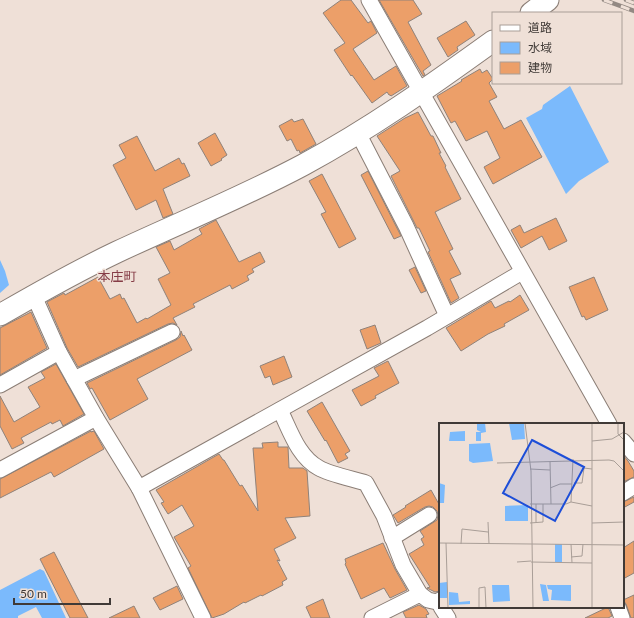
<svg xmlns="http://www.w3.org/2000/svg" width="634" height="618" viewBox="0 0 634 618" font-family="Lato,'Noto Sans JP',sans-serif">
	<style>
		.water { fill: #7bbafc }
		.building { fill: #ec9f69; stroke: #8f827a }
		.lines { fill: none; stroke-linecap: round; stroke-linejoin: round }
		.street-casing { stroke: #8b7e76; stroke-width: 17 }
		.secondary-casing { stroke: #8b7e76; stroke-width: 23 }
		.street { stroke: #fff; stroke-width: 15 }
		.secondary { stroke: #fff; stroke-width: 21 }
		.rail-casing { stroke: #938983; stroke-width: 4.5 }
		.rail { stroke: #efe0d7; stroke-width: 3; stroke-dasharray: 9; stroke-linecap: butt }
		.labels { text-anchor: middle; stroke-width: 3; stroke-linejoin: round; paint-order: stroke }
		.neighbourhood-label { font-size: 13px; fill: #853c46; stroke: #efe0d7 }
		.inset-road { fill: none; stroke: #a99e97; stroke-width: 1 }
		.view { fill: #1d4ed8; fill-opacity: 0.15; stroke: #1d4ed8; stroke-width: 2 }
		.inset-edge { fill: none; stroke: #403a37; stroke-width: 2 }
	</style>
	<rect width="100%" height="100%" fill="#efe0d7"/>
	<g class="water">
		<path d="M570 86 609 162 579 181 566 194 526 118 542 109 543 105Z"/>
		<path d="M0 260 5 271 9 285 0 293Z"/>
		<path d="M40 569 44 571 66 618H42L36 607 18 616V618H0V590Z"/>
	</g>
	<g class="building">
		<path d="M341 0H351L368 23 371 21 377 33 353 49 374 80 396 66 407 86 391 96 390 95H389L387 92 372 103 352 75 351 76 334 50 345 43 323 13Z"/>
		<path d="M379 0H413L422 14 408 22 431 65 423 71 425 75 423 76Z"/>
		<path d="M466 21 475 35 457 47 458 50 448 57 437 38Z"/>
		<path d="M480 69 482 73 487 70 493 79 489 83 497 97 489 101 504 129 521 120 542 157 493 184 484 167 500 158 487 131 466 141 455 121 451 123 437 96 462 81 461 80Z"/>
		<path d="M418 112 431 136H433L441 153H439L446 166 445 167 461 199 435 212 453 249 449 251 461 274 450 279 459 298 451 303 428 252 430 251 419 228H417L391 176 400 171 377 136 405 118Z"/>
		<path d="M292 119 294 122 303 119 316 144 300 153 299 150 297 151 291 139 287 141 279 126Z"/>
		<path d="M215 133 227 155 221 159 222 160 211 166 198 143Z"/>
		<path d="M137 136 155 171 179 158 182 164 184 163 190 176 163 189 173 214 163 218 156 200 136 210 113 165 126 158 119 145Z"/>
		<path d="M368 171 401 236 394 239 361 175Z"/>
		<path d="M322 174 356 239 339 248 321 214 326 212 309 181Z"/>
		<path d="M556 218 567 241 549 250 542 236 521 248 511 230 520 225 524 233Z"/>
		<path d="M216 220 239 262 260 252 265 262 252 269 254 272 247 276 249 280 232 289 230 285 193 304 195 307 173 318 177 325 173 323 168 324 78 367 67 348 47 302 64 293 65 295 98 277 110 299 120 294 122 299 124 298 137 323 146 318 147 319 171 305 158 279 170 273 156 247 170 241 174 250 202 234 199 229Z"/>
		<path d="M415 267 426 291 421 293 409 270Z"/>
		<path d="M594 277 608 310 586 320 584 316 582 317 569 287Z"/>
		<path d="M520 295 529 310 504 324 505 326 488 334 461 351 446 328 491 301 495 308 509 301 510 302Z"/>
		<path d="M31 312 47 348 0 375V328Z"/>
		<path d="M375 325 381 343 367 349 360 330Z"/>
		<path d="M181 331 183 336 184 335 192 350 137 379 148 399 110 420 92 388 90 389 87 383 176 340 180 337Z"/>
		<path d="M284 356 292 377 273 385 270 376 265 378 260 366Z"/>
		<path d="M388 361 399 383 375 396 376 398 361 406 352 390 379 376 374 368Z"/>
		<path d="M56 364 84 414 63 426 60 420 52 424 51 422 21 438 24 443 12 449 0 426V396L14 422 40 407 28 387 45 378 41 372Z"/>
		<path d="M322 402 350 451 345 454 348 458 338 463 326 440 325 441 307 411Z"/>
		<path d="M91 431V432L94 431 104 449 54 477 51 472 0 498V479Z"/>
		<path d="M278 442V447H288L289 468H303L307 471 310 516 285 518 296 538 274 549 280 561 277 560 287 579 282 582 283 585 262 596 261 595 245 603 244 602 224 614 212 618 188 568 191 566 174 537 194 526 182 505 168 514 161 503 164 502 156 490 219 454 223 460H224L240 486 242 485 258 511 253 448H263L262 443Z"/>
		<path d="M623 455 628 461 634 471V477L623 482Z"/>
		<path d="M431 490 440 506V591L435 592 427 588 430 587 409 554 424 545 421 539 424 537 420 531 437 520 438 515 437 511 433 507 429 506 425 507 398 523 393 515 406 507 405 506Z"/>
		<path d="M634 497V502L623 508V502Z"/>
		<path d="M634 541V573L623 579V548Z"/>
		<path d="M383 543 395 569 407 590 390 598 384 588 361 599 345 564 346 563 345 559Z"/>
		<path d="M54 552 76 595 88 618H70L40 559Z"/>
		<path d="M177 586 183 599 160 610 153 598Z"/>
		<path d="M634 595V618H631L626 604 623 600Z"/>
		<path d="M323 599 330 618H311L306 607Z"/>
		<path d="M419 605 426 609 429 614 426 615 427 618H406L403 612Z"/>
		<path d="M134 606 140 618H109Z"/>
		<path d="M608 607 612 616 608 618H585Z"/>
	</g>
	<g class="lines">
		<defs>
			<g id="street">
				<path d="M369 0 609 424"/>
				<path d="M358 133 406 226 447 316"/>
				<path d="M34 296 59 352 96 418 139 488 203 618"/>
				<path d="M74 379 172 332"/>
				<path d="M0 385 59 352"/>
				<path d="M280 410C290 430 298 457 319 468 329 474 353 479 366 483L384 516 403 565 420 594"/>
				<path d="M623 441 634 454"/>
				<path d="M0 470 96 418"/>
				<path d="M139 488 427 328 522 272"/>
				<path d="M623 493 634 486"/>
				<path d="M392 538 429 515"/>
				<path d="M441 607 448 618"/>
				<path d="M618 607 622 618"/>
				<path d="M372 618 420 594 428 600 437 602 440 600"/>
			</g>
			<g id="secondary">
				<path d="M531 13 548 0"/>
				<path d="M0 315C38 293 77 271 117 252 179 223 243 197 303 165 370 129 432 85 493 41"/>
			</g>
		</defs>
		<use href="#street" class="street-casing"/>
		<use href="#secondary" class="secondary-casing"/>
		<use href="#street" class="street"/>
		<use href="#secondary" class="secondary"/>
		<defs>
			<g id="rail">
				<path d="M604 0 634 11"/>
				<path d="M626 0 634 3"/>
			</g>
		</defs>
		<use href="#rail" class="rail-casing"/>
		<use href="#rail" class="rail"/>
	</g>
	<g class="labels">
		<g class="neighbourhood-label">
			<text x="117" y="281">本庄町</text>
		</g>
	</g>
	<g transform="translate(439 423)">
		<rect width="185" height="185" fill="#efe0d7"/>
		<path d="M38 0H46L47 9 42 10V18H37V9H42L38 7ZM70 0H85L86 16 73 17ZM26 8V18H10L11 9ZM51 20 54 38 34 40 30 38V21ZM0 60 6 62 5 80H0ZM89 82V98H66V83ZM116 121H123V139H116ZM8 159V175H1L0 160ZM101 161 107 162 110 178H104ZM53 162H70L71 178 54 179ZM108 162H132V178L112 177 113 167 109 166ZM10 169 19 170 20 179 31 178V181L10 182Z" fill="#7bbafc"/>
		<path class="inset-road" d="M86 0 92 48 94 185M179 0V11L185 17M153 18 173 16 185 9M111 38 112 81M58 40 170 37 175 38 185 48M91 46 111 47M135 60H143L145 45 153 46M111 65 121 61H133M132 79 134 36M91 81H127L132 79 153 83M97 81V99M49 99 50 121M91 100 104 99V81M153 100 185 99M0 120 185 122M7 120 9 185M22 121 23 106 49 109M132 121 133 140M132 134 143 133 144 121M78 139 92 138M92 139 153 140M40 185V165L46 164 47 185M153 185V0"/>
		<path class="view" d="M93 17 145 44 116 98 64 70Z"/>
		<rect width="185" height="185" class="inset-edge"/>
	</g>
	<rect x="492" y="12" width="130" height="72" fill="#efe0d7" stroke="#a99e97"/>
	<rect x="500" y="25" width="20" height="6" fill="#ffffff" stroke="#a99e97"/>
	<text x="528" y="32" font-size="12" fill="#403a37">道路</text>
	<rect x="500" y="42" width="20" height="12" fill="#7bbafc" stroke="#a99e97"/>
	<text x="528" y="52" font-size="12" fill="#403a37">水域</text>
	<rect x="500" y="62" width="20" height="12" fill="#ec9f69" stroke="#a99e97"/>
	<text x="528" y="72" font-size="12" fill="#403a37">建物</text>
	<path d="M14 598v6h96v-6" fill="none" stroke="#403a37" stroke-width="2"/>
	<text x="20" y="598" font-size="12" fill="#403a37" stroke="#efe0d7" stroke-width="3" paint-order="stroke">50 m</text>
</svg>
